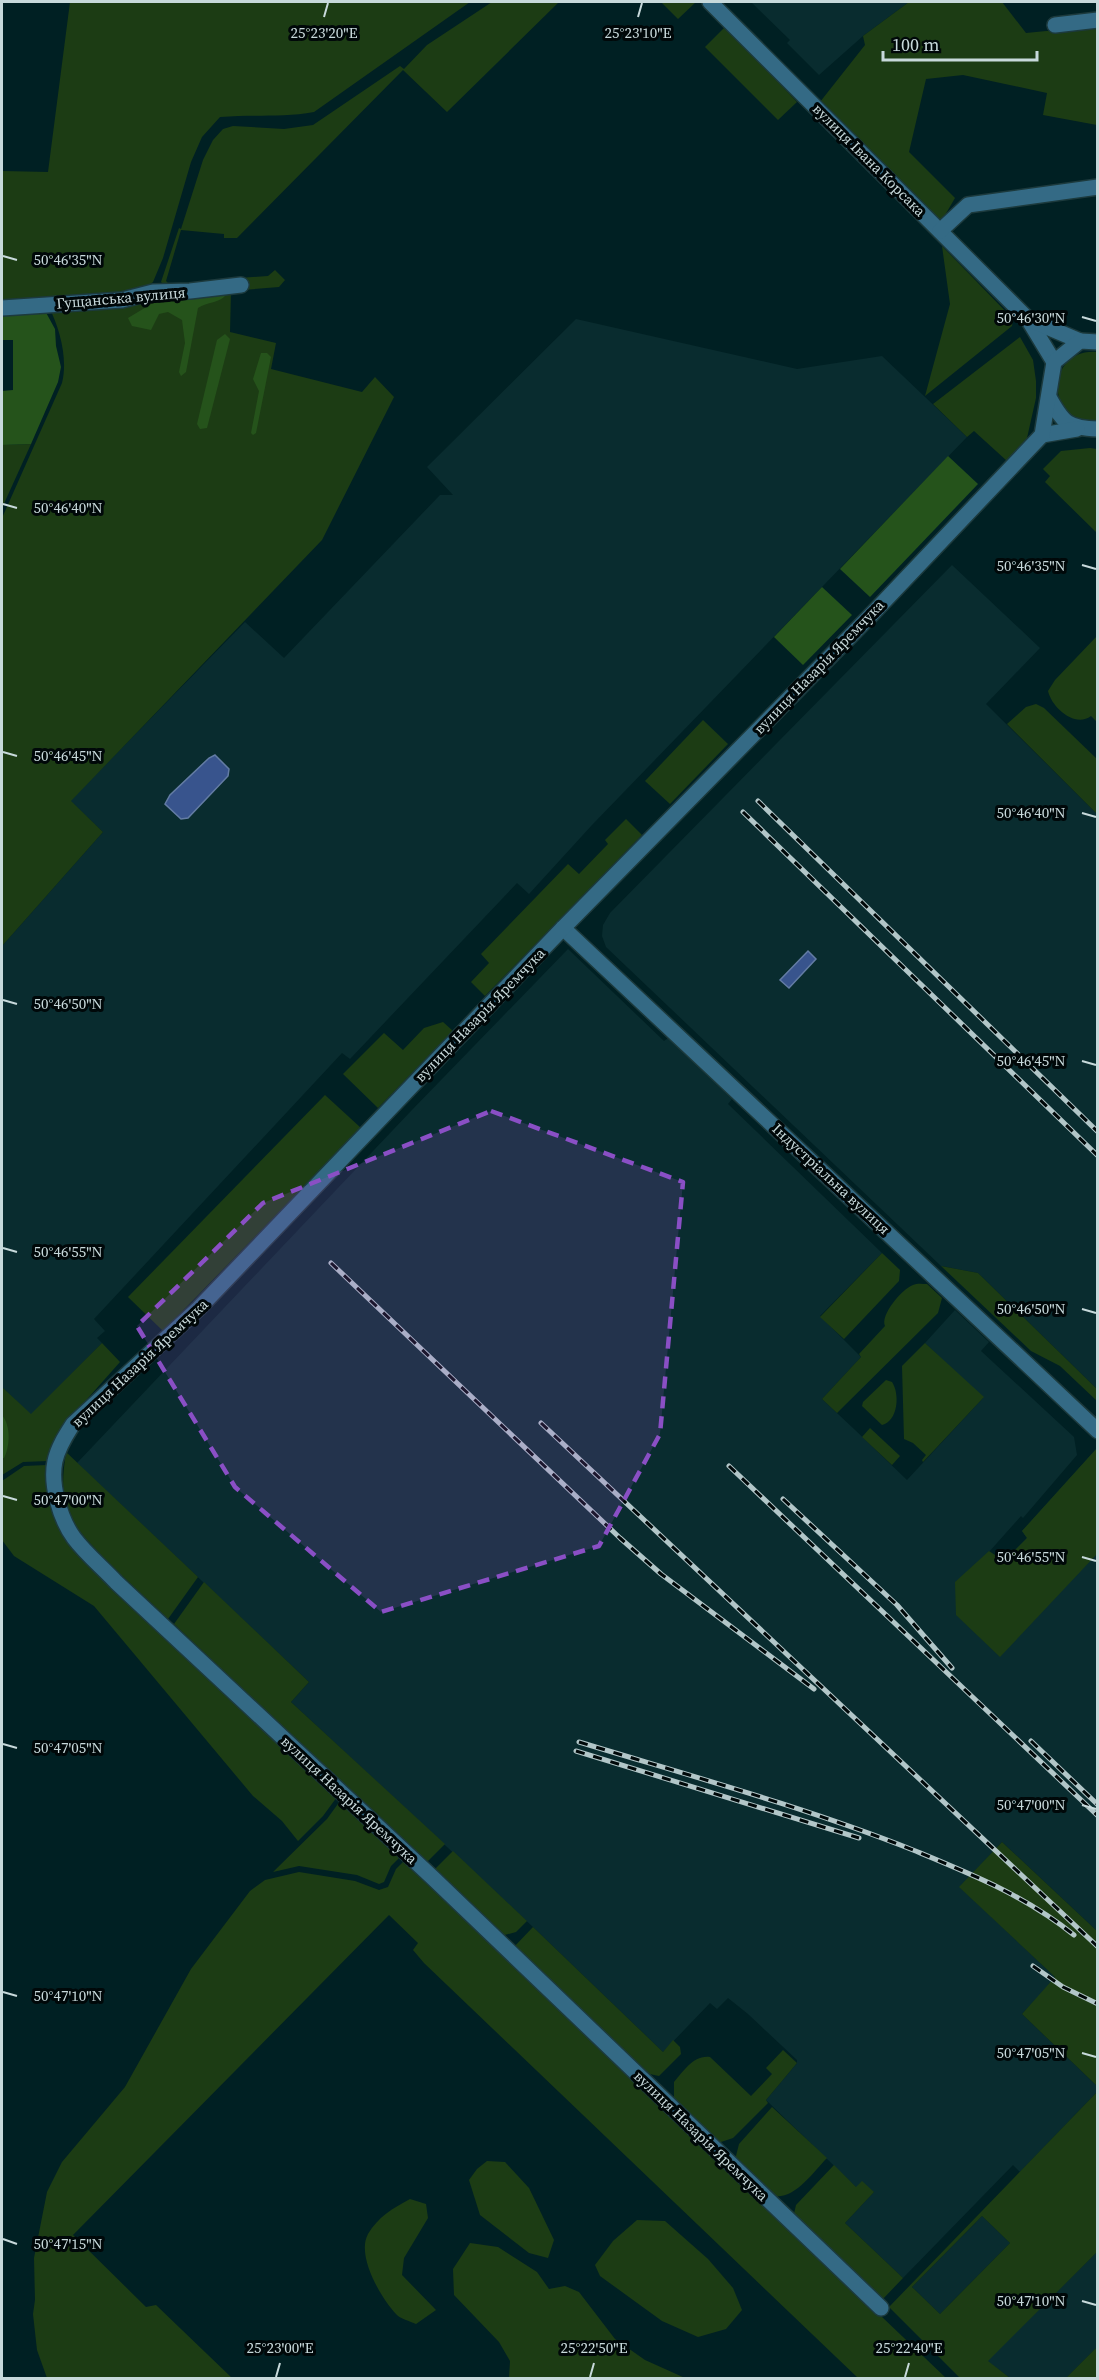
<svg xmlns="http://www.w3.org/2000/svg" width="1099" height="2380" viewBox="0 0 1099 2380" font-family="'Source Serif 4',serif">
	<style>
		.built { fill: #092c2f }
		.green { fill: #1c3c14; fill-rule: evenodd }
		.forest { fill: #25531b }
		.water { fill: #38548d; stroke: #637ca4; stroke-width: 1.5 }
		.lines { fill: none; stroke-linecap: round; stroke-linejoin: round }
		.minor-casing { stroke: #1c3a3d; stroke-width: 18 }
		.minor { stroke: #346a85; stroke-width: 15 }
		.rail-casing { stroke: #b2c6c8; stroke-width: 5 }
		.rail { stroke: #000809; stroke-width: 3; stroke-dasharray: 9; stroke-linecap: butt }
		.marked { fill: #8a4fc5; fill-opacity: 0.2; stroke: #8a4fc5; stroke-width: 4.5; stroke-dasharray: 12 8; stroke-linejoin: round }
		.ticks { fill: none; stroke: #c7d9db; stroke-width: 2 }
		.labels { text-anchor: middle; stroke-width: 6; stroke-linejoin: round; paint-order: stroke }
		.street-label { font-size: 15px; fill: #c7d9db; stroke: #000809 }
		.ticks-label { font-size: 15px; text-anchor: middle; fill: #c7d9db; stroke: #000809; stroke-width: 6; stroke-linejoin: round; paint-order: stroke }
	</style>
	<rect width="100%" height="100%" fill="#002023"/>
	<g class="built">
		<path d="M751 2H909L863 36 819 75 787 43 790 40Z"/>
		<path d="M576 319 797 369 882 356 967 437 592 825 529 894 517 883 350 1059 342 1053 94 1319 105 1331 97 1338 102 1343 31 1415 2 1387V946L103 832 70 801 245 622 284 658 440 495H453L427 467Z"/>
		<path d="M952 565 1040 648 986 704 1097 814V1389L978 1273 941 1266 606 947 602 936 603 925 610 913Z"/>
		<path d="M568 949 664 1041 668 1038 732 1099 728 1104 882 1253 820 1316 861 1357 822 1399 854 1429 907 1480 983 1398 925 1343 955 1310 989 1342 981 1351 1074 1437 1077 1455 1023 1518 1021 1516 989 1552 1004 1561 1027 1538 1022 1531 1097 1448V1931L1002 1842 960 1887 1056 1978 1022 2014 1097 2086V2092L1020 2172 1013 2165 903 2278 845 2223 874 2192 856 2187 766 2100 797 2063V2060L748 2014 728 1998 717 2009 710 2003 663 2052 533 1927 291 1702 309 1682 77 1463 411 1111Z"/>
		<path d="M982 2216 1010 2243 940 2314 912 2287Z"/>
		<path d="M1097 2252V2347L1066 2378H1010L987 2361Z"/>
	</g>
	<g class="green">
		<path d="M70 2H470L314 112C282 118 252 114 220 117L202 137 191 162 163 258 153 282 142 291 2 305V171L48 172Z"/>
		<path d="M492 2H559L447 112 403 70 237 238H224V234L181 230 166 281 169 284 209 283 213 280 268 276 275 270 285 280 279 287 231 291 230 332 276 343 271 369 362 392 375 377 394 397 322 540 71 801 103 832 2 946V518L62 383C68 359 60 329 49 307L169 289 161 282 179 228 181 229 203 160 213 140 223 129 233 126 284 129 313 125 400 66 404 69 427 45Z"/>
		<path d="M661 2H696L678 19Z"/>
		<path d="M909 2H1002L1026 33 1097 26V125L1043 115 1047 93 963 75 926 79 909 152 955 198 941 222 820 102 865 45 863 36Z"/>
		<path d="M726 26 797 102 778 120 705 47Z"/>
		<path d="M942 246 1013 319 1012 326 925 396 950 304Z"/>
		<path d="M1020 337 1033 360 1036 381V398L1027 438 1007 461 974 431 967 437 933 404Z"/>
		<path d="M1097 352V424C1043 423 1046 348 1097 352Z"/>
		<path d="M31 444 2 508V445Z"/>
		<path d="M1090 448 1097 449V533L1045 482 1050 476 1043 469 1061 451Z"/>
		<path d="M1097 636V722L1091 716C1075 728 1052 708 1048 691L1055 680Z"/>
		<path d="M1036 704 1044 708 1097 759V814L1007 724 1026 707Z"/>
		<path d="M703 720 728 744 670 804 645 781Z"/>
		<path d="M626 819 642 835 485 996 471 982 489 963 481 954 568 864 579 874 608 844 605 840Z"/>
		<path d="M443 1022 453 1031 378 1108 343 1074 384 1033 403 1050 424 1028Z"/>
		<path d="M325 1095 361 1128 163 1331 128 1297Z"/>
		<path d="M882 1253 900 1270 899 1281 844 1339 820 1317Z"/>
		<path d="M941 1266 978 1273 1097 1389V1401L1060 1366 1031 1351Z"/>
		<path d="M927 1284 942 1298 938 1313 837 1413 822 1399 861 1357 859 1354 885 1326C880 1315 902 1289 913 1285 917 1283 923 1284 927 1284Z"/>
		<path d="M102 1343 120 1362 73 1415 48 1461 23 1462 2 1475V1387L31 1414Z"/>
		<path d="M925 1343 984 1397 923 1462 922 1460 926 1455 913 1443 904 1439 902 1366Z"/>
		<path d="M886 1380 892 1382C900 1394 898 1421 882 1425L862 1406 863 1402Z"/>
		<path d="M870 1428 900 1456 892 1465 862 1437Z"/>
		<path d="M1097 1448V1554L1000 1657 956 1615 955 1582 989 1551 1004 1561 1027 1538 1022 1531Z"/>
		<path d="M66 1452 198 1577 168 1619C146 1597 76 1537 67 1511 61 1490 63 1473 66 1452Z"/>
		<path d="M47 1465C42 1491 53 1515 64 1537L337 1797 323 1816 298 1841 282 1821 253 1796 94 1606 14 1556 2 1540V1481L24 1466Z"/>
		<path d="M204 1582 309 1682 291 1702 445 1844 426 1863 174 1624Z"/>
		<path d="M340 1801 400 1857 391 1866 384 1882 379 1884 357 1875 299 1866 273 1872 327 1819Z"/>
		<path d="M1002 1842 1097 1931V2086L1022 2014 1055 1977 959 1887Z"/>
		<path d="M453 1851 527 1921 516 1932 501 1936 433 1871Z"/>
		<path d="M404 1861 946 2378H858L424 1963 413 1950 418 1943 389 1915 73 2235 146 2307 156 2305 232 2378H47L37 2350 33 2314 35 2300 34 2258 47 2192 62 2162 125 2087 191 1969 250 1891 265 1880 299 1872 355 1881 379 1890 388 1887 396 1869Z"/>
		<path d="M533 1927 663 2052 673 2040 680 2047 681 2054 659 2076 645 2073 513 1948Z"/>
		<path d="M783 2050 797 2063 766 2100 768 2103 733 2138 718 2143 674 2102V2082C684 2071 693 2055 710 2057L751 2096 772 2074 766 2068Z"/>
		<path d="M1097 2092V2252L988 2361 1010 2378H960L889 2307ZM982 2216 1010 2243 940 2314 912 2287Z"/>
		<path d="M772 2107 827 2158C813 2172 795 2200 773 2196L735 2160 739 2144Z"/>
		<path d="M487 2161 505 2162 529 2188 554 2240 548 2258 529 2253 480 2215 469 2180 477 2169Z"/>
		<path d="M834 2165 856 2187 862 2181 874 2192 845 2223 903 2278 881 2301 793 2218 796 2205Z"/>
		<path d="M410 2199 426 2204 428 2218 404 2258 402 2275 436 2310 416 2324C410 2321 400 2319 396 2314 381 2298 356 2256 368 2234 378 2217 393 2208 410 2199Z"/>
		<path d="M637 2220 665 2221 708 2259 733 2288 742 2310 726 2329 698 2337 662 2321 600 2276 595 2265 613 2241Z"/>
		<path d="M470 2243 498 2247 537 2272 549 2289 565 2286 579 2292 615 2339 645 2360 685 2378H509L510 2361 499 2342 454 2295 453 2269Z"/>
		<path d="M1097 2347V2378H1066Z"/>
	</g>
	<g class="forest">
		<path d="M222 293 226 295C220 303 207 302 198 308L186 372 181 376 179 372 185 343 182 320 168 312 159 314 151 330 132 326 128 318 163 297Z"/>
		<path d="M43 307 55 329 56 346 61 367 58 382 31 444 2 445V391L13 390V340H2V310Z"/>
		<path d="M225 334 230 339 207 428 200 429 197 424 217 340Z"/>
		<path d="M261 353H267L271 357 256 433 253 435 251 433 259 391 253 379Z"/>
		<path d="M948 456 978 484 870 597 840 569Z"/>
		<path d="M822 587 852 615 803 665 774 637Z"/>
		<path d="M2 1415C11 1426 10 1446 4 1458H2Z"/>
	</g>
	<g class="water">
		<path d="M215 755 229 769 228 776 188 818 181 819 165 804 170 795 209 758Z"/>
		<path d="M808 951 816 959 789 988 780 980Z"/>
	</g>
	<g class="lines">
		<defs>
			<g id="minor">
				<path d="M710 2 1028 319 1054 362"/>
				<path d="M1055 25 1098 20"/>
				<path d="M940 231 968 205 1098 187"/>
				<path d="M2 308 122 300 153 292 190 291 241 285"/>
				<path d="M1028 319 1080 341"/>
				<path d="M1049 397C1063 423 1068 428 1098 429"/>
				<path d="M1042 435 1077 429"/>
				<path d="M563 928 1098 1431"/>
				<path d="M881 2308 433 1878 116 1582C102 1567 86 1554 74 1538 60 1519 50 1484 55 1461 58 1447 66 1435 73 1424L199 1308 563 928 874 612 1042 435 1054 362 1080 341 1098 342"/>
			</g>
		</defs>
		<use href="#minor" class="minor-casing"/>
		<use href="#minor" class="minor"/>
		<defs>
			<g id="rail">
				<path d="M758 801 1098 1132"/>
				<path d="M743 812 1098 1156"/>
				<path d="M331 1263 620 1538 661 1574 814 1689"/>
				<path d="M541 1423 1098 1947"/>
				<path d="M729 1466 1098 1816"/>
				<path d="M783 1499 897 1605 952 1668"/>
				<path d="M1031 1741 1098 1805"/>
				<path d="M579 1742C691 1776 804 1807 913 1850 971 1874 1024 1895 1074 1935"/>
				<path d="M576 1751 859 1838"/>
				<path d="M1033 1966 1063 1987 1098 2004"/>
			</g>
		</defs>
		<use href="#rail" class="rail-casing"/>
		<use href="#rail" class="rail"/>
	</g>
	<path class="marked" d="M491 1111 683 1182 660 1434 599 1546 381 1612 235 1487 137 1326 263 1203Z"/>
	<path class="ticks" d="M324 17 328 3M638 17 642 3M3 256 17 260M1082 317 1096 321M3 504 17 508M1082 565 1096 569M3 752 17 756M1082 813 1096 817M3 1000 17 1004M1082 1061 1096 1065M3 1248 17 1252M1082 1309 1096 1313M3 1496 17 1500M1082 1557 1096 1561M3 1744 17 1748M1082 1805 1096 1809M3 1992 17 1996M1082 2053 1096 2057M3 2239 17 2244M1082 2301 1096 2305M276 2377 280 2363M590 2377 594 2363M905 2377 909 2363"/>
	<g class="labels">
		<g class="street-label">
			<text transform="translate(869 160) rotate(45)" y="5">вулиця Івана Корсака</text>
			<text transform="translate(121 298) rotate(-5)" y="5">Гущанська вулиця</text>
			<text transform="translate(819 667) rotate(-46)" y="5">вулиця Назарія Яремчука</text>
			<text transform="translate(480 1015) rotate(-46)" y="5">вулиця Назарія Яремчука</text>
			<text transform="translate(831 1179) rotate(43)" y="5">Індустріальна вулиця</text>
			<text transform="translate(140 1363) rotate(-43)" y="5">вулиця Назарія Яремчука</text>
			<text transform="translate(349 1800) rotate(43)" y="5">вулиця Назарія Яремчука</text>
			<text transform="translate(701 2136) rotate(44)" y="5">вулиця Назарія Яремчука</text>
		</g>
	</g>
	<g class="ticks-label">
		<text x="324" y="38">25°23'20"E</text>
		<text x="638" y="38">25°23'10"E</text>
		<text x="68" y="265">50°46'35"N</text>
		<text x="1031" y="323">50°46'30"N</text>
		<text x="68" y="513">50°46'40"N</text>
		<text x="1031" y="571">50°46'35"N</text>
		<text x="68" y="761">50°46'45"N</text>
		<text x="1031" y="818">50°46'40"N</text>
		<text x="68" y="1009">50°46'50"N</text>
		<text x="1031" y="1066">50°46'45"N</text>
		<text x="68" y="1257">50°46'55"N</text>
		<text x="1031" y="1314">50°46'50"N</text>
		<text x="68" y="1505">50°47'00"N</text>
		<text x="1031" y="1562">50°46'55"N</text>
		<text x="68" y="1753">50°47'05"N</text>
		<text x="1031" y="1810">50°47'00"N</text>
		<text x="68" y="2001">50°47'10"N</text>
		<text x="1031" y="2058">50°47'05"N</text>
		<text x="68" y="2249">50°47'15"N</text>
		<text x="1031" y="2306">50°47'10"N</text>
		<text x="280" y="2353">25°23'00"E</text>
		<text x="594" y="2353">25°22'50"E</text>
		<text x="909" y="2353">25°22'40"E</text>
	</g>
	<rect width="1099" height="2380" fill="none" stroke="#c7d9db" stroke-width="6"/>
	<path d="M883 51v9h154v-9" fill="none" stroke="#c7d9db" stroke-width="3"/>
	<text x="892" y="51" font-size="18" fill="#c7d9db" stroke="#000809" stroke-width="4.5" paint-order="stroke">100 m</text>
</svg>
